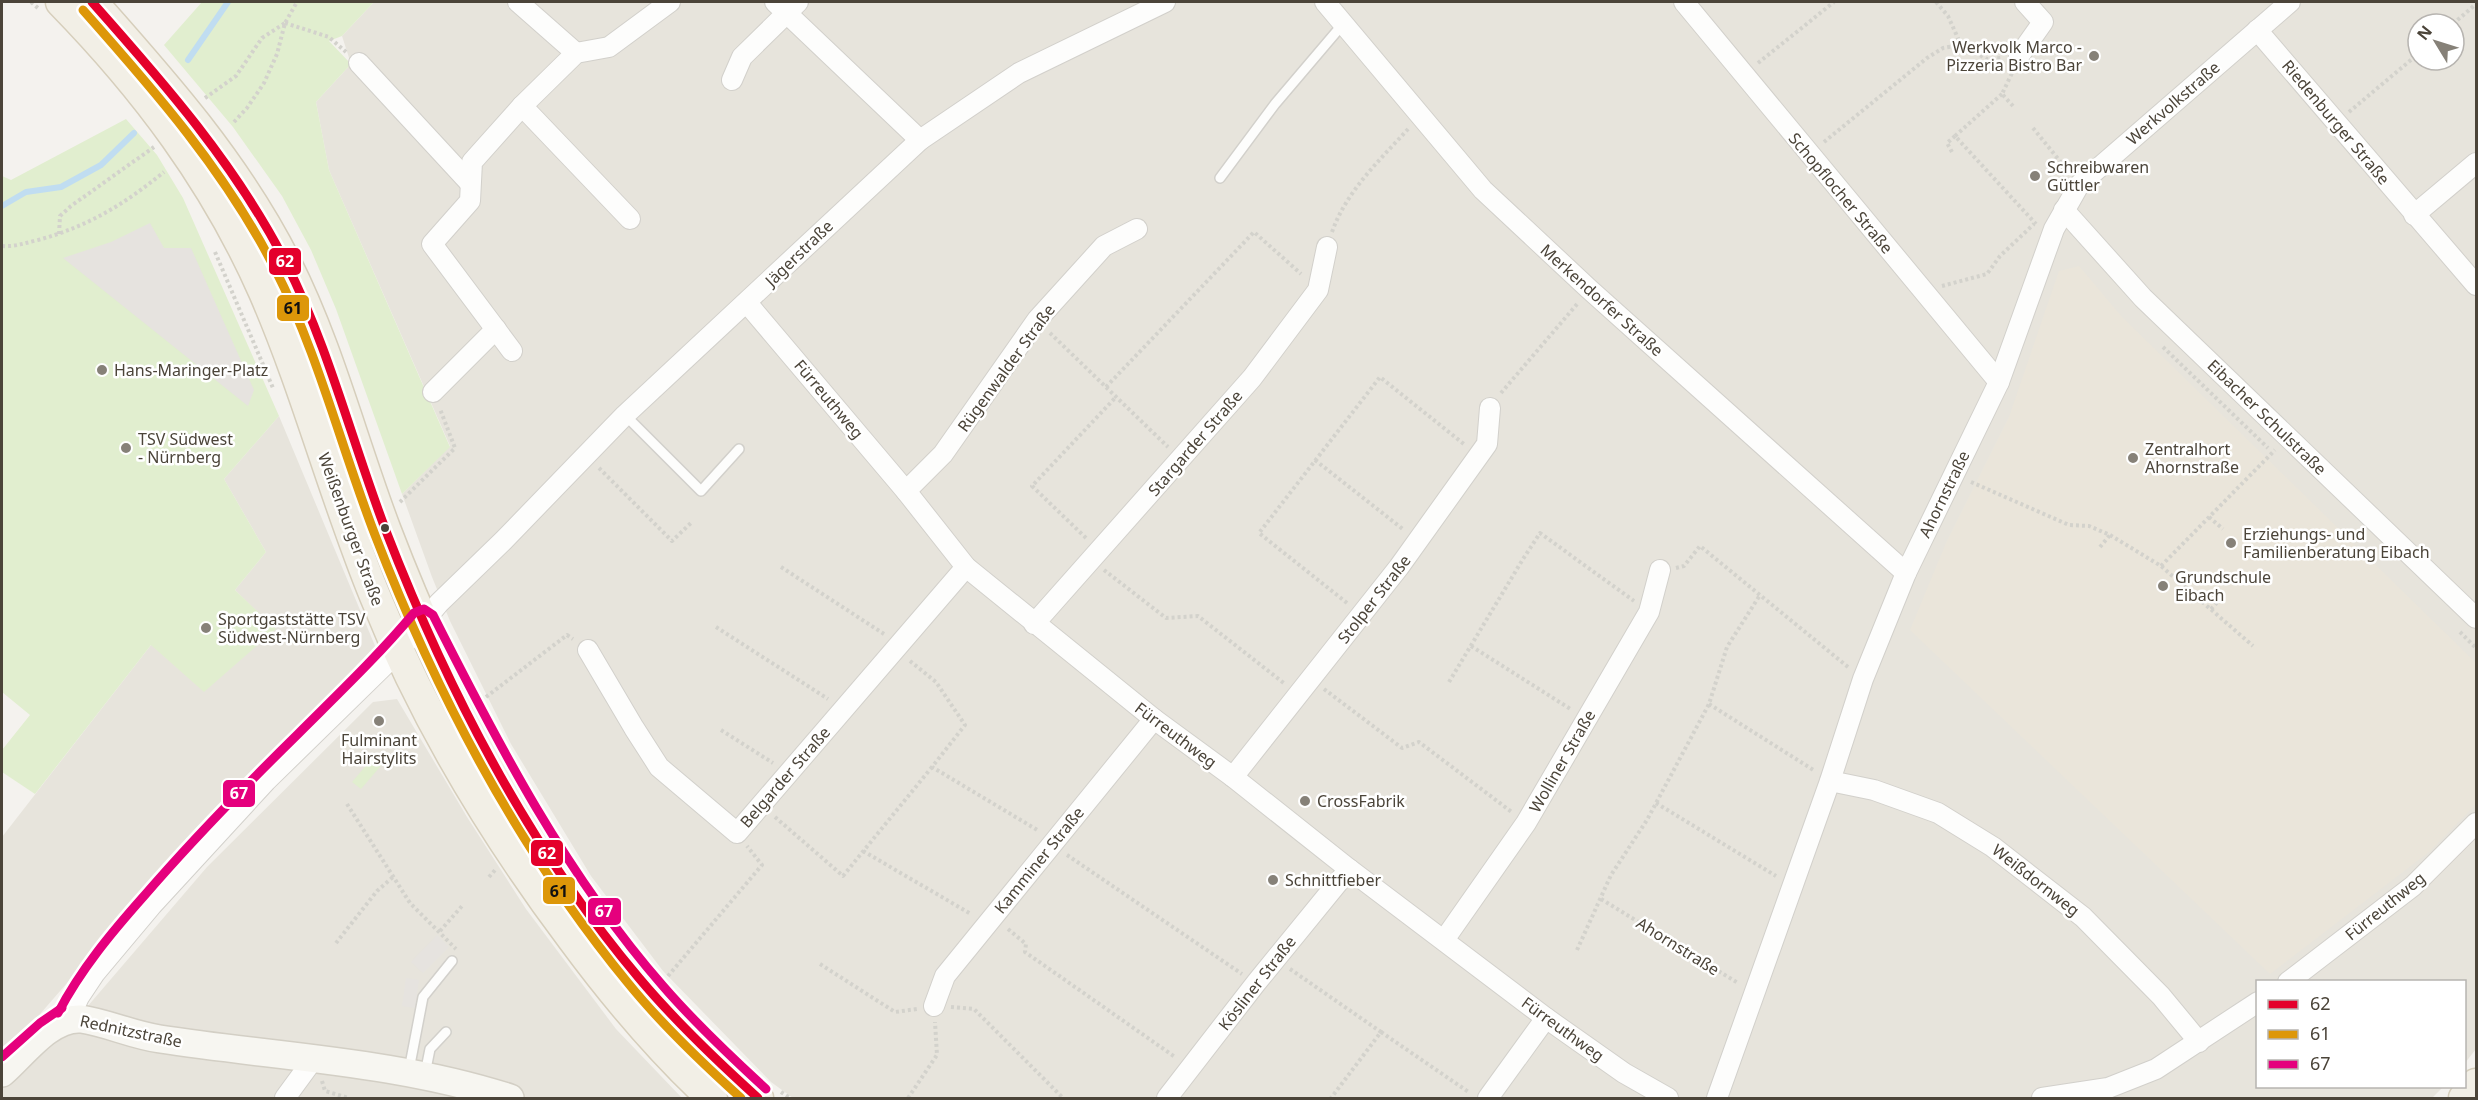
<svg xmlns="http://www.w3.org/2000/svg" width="2478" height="1100" viewBox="0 0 2478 1100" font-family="'Noto Sans',sans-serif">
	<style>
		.residential { fill: #e7e4dc; fill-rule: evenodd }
		.education { fill: #eae5da }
		.green { fill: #e1eecf }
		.parking { fill: #e6e3df }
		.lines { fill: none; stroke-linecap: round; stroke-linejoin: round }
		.stream { stroke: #c0ddf1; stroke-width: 6 }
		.service-casing { stroke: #d2d0cb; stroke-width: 12 }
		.minor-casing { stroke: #d2d0cb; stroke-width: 22 }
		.secondary-casing { stroke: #d3cfc5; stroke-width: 30 }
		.primary-casing { stroke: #d6cebb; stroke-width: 33 }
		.path { stroke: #d3d2cc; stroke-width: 4; stroke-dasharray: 3 3; stroke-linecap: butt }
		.service { stroke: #fdfdfc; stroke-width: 9 }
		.minor { stroke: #fdfdfc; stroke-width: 20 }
		.secondary { stroke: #f7f6f1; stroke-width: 27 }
		.primary { stroke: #f2efe6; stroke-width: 30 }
		.bus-1-casing { stroke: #fff; stroke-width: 14 }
		.bus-2-casing { stroke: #fff; stroke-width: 14 }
		.bus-3-casing { stroke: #fff; stroke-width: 14 }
		.bus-1 { stroke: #e4002b; stroke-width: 9 }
		.bus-2 { stroke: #dd9709; stroke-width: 9 }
		.bus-3 { stroke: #e5007d; stroke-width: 9 }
		.poi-dot { fill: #868178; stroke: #fff; stroke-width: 2 }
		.bus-dot { fill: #4b4439; stroke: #fff; stroke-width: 2 }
		.labels { text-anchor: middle; stroke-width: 5; stroke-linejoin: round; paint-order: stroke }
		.poi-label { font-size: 16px; fill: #4b4439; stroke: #fff; text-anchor: start }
		.street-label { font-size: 16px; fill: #4b4439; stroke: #fff }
		.line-badge { stroke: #fff; stroke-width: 2 }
		.badge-label { font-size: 16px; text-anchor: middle; font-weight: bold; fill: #fff }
		.pale-badge-label { font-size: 16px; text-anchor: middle; font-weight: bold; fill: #111 }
	</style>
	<rect width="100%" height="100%" fill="#f4f2ee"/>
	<g class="residential">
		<path d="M374 2H2476V1049L2465 1063 2464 982H2258V1086L2443 1087 2432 1098H793L771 1082 663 971 591 876 511 744 450 621 432 577 402 494 450 446 329 170 316 102 351 64 342 36ZM2418 24H2454V60H2418Z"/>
		<path d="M279 416 378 653 227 799 34 1021 2 1047V837L151 645 275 629 235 590 266 552 224 479Z"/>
		<path d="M397 699 467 817 526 909 616 1029 682 1098H2V1088L57 1042 207 867 373 702Z"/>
	</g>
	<path class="education" d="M2079 266 2122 317 2476 663V804L2429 852 2270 974 1910 630 1946 543 2009 417 2059 271Z"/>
	<g class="green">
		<path d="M202 2H374L342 36 329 41 351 64 316 102 329 170 450 447 402 494 336 309 311 250 282 196 233 127 164 45Z"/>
		<path d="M126 119 157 155 183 198 279 416 224 479 266 552 235 590 276 629 204 692 151 645 35 794 2 772V750L30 715 2 692V176L11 180Z"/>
		<path d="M376 754 385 761 361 789 352 782Z"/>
	</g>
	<g class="parking">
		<path d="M150 223 164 248H191L254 390 248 406 63 258 111 242Z"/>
		<path d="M437 935 449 947 423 973 411 962Z"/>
		<path d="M406 978 419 980 415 1008 402 1006Z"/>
	</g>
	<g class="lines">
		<g class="stream">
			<path d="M188 60 228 2"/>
			<path d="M2 206 26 192 61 187 101 165 134 133"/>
		</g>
		<defs>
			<g id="service">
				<path d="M1220 178 1275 104 1343 24"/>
				<path d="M625 415 701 491 739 449"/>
				<path d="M409 1070 423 997 452 961"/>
				<path d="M425 1074 430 1049 446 1032"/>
			</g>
			<g id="minor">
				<path d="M518 2 576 53"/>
				<path d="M775 2 920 140"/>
				<path d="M1325 2 1483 190 1589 289 1906 573"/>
				<path d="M1684 2 1999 382"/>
				<path d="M2257 30 2476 285"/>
				<path d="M2019 56 2043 22 2025 2"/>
				<path d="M359 63 469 182"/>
				<path d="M732 80 742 57 798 2"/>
				<path d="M522 106 630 219"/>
				<path d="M2064 210 2143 298 2476 618"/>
				<path d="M2414 215 2476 163"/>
				<path d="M747 303 906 491 966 567 1154 719 1233 777 1349 869 1546 1018 1624 1073 1668 1098"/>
				<path d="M512 351 432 244 470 201 472 162 522 106 576 53 609 47 670 2"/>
				<path d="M433 392 496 329"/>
				<path d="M906 491 943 454 1037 320 1104 246 1137 229"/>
				<path d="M1034 624 1252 378 1318 290 1327 247"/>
				<path d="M588 650 634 728 659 767 737 833 966 567"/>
				<path d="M1233 777 1399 567 1487 444 1490 408"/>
				<path d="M1830 781 1874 790 1938 813 1993 847 2083 917 2161 996 2199 1042"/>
				<path d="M1444 940 1526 823 1649 612 1660 570"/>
				<path d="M2288 982 2413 886 2476 823"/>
				<path d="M934 1006 945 976 1154 719"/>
				<path d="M69 1018 79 997 95 973 152 905 266 781 399 651 439 603 503 541 625 415 920 140 1019 73 1165 2"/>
				<path d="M285 1098 315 1057"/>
				<path d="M1167 1098 1256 983 1349 869"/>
				<path d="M1488 1098 1546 1018"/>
				<path d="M1717 1098 1830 781 1863 679 1906 573 1999 382 2054 229 2079 185 2290 2"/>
				<path d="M2042 1098 2108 1088 2156 1069 2258 1002"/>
			</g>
			<path id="secondary" d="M2 1073C24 1054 50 1017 81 1019 108 1023 132 1035 160 1039 277 1057 396 1061 510 1098"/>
			<g id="primary">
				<path d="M61 2C145 88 215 181 264 292 307 391 334 496 375 596 424 718 493 833 572 938 614 995 660 1050 712 1098"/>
				<path d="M92 2C164 83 236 164 286 263 329 348 352 442 386 531 466 740 586 953 758 1098"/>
				<path d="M2464 1098 2476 1084"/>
			</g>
		</defs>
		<use href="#service" class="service-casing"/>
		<use href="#minor" class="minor-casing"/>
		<use href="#secondary" class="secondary-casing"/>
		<use href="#primary" class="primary-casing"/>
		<g class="path">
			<path d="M31 2 38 8"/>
			<path d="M1936 2 1948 16 1961 45 1987 59 2001 58"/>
			<path d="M285 23 329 37 346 52"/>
			<path d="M2453 24 2476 4"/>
			<path d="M1758 63 1834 2"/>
			<path d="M2002 94 1955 136 2036 224"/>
			<path d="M205 98 236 76 262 38 285 23"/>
			<path d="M2013 106 2002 94 2013 71"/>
			<path d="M2349 112 2418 54"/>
			<path d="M234 122 247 108 264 83 277 54 285 23 297 2"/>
			<path d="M2033 128 2068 171"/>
			<path d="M1824 142 1927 58 1943 48 1961 45"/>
			<path d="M1952 152 1947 143 1955 136"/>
			<path d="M1332 232C1347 190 1380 160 1409 128"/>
			<path d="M59 234 60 216 71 206 154 147"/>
			<path d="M2 246C15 247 25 243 38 240 89 226 123 205 164 172"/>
			<path d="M215 252 273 388"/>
			<path d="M1942 286 1987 274 2000 256 2034 224"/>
			<path d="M1050 333 1168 447"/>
			<path d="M2163 347 2268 448"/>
			<path d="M1106 387 1254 232 1301 274"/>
			<path d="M1501 393 1578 303"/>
			<path d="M1315 460 1404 530"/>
			<path d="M599 468 672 541 692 522"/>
			<path d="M1971 482 2069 525 2089 526 2110 535 2161 566 2253 646"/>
			<path d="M400 502 455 448 440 409"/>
			<path d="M2209 517 2223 529"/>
			<path d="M1086 538 1032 486 1116 397"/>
			<path d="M2100 547 2110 535"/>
			<path d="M2161 566 2275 450"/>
			<path d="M781 567 884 634"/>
			<path d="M1676 568 1684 566 1700 546 1848 667"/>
			<path d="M1104 570 1166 618 1198 616 1285 684"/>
			<path d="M1347 603 1259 533 1380 377 1465 445"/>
			<path d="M2211 609 2221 598"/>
			<path d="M716 627 828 699"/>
			<path d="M2460 632 2476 648"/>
			<path d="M1471 646 1572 710"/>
			<path d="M910 661 936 682 965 725 932 767 1039 831"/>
			<path d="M1449 682 1523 559 1540 533 1634 601"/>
			<path d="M1324 689 1402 748 1419 742 1513 813"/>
			<path d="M486 697 567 635 573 639"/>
			<path d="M1709 704 1815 771"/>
			<path d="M721 730 773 763"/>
			<path d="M1656 803 1776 876"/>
			<path d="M347 804 410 903 456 949"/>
			<path d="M775 817 843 876 932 767"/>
			<path d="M863 851 971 914"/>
			<path d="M1067 855 1242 974"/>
			<path d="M489 877 496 869"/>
			<path d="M1601 899 1738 983"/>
			<path d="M1008 929 1026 944 1025 952 1175 1057"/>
			<path d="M440 931 462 906"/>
			<path d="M336 943 377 891 393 877"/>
			<path d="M1577 950 1611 875 1647 820 1709 704 1727 647 1760 595"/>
			<path d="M820 964 895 1012 917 1009"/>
			<path d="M1290 969 1381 1032 1331 1098"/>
			<path d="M668 976 762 865 747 846"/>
			<path d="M951 1007 974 1009 1063 1098"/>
			<path d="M1381 1032 1470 1093"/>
			<path d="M322 1081 325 1091 349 1098"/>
			<path d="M781 1092 790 1098"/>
			<path d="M908 1098 937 1055 935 1022"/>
		</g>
		<use href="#service" class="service"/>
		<use href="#minor" class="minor"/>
		<use href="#secondary" class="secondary"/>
		<use href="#primary" class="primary"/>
		<defs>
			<path id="bus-1" d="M92 2C164 83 236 165 286 263 329 348 352 442 386 531 448 691 528 847 639 978 675 1021 716 1060 758 1098"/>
			<path id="bus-2" d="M83 10C154 90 226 172 275 269 318 353 341 447 375 535 437 696 518 849 628 983 662 1025 701 1062 741 1098"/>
			<g id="bus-3">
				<path d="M58 1013C81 969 112 932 144 896 193 839 245 786 298 734 338 694 378 656 414 613L424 609 433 615C499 746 566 875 663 986 695 1023 730 1056 766 1089"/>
				<path d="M2 1057 40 1023 62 1008"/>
			</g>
		</defs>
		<use href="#bus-1" class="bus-1-casing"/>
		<use href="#bus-2" class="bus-2-casing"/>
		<use href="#bus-3" class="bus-3-casing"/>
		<use href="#bus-1" class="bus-1"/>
		<use href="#bus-2" class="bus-2"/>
		<use href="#bus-3" class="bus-3"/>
	</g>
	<g class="poi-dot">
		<circle cx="2094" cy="56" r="6"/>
		<circle cx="2035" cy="176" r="6"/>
		<circle cx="102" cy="370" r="6"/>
		<circle cx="126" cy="448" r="6"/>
		<circle cx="2133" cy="458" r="6"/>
		<circle cx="2231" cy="543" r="6"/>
		<circle cx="2163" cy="586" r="6"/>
		<circle cx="206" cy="628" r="6"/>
		<circle cx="379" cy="721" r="6"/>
		<circle cx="1305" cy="801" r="6"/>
		<circle cx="1273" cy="880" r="6"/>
	</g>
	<circle class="bus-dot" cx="385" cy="528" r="5"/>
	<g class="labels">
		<g class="poi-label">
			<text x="2082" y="53" text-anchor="end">Werkvolk Marco -<tspan x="2082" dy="18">Pizzeria Bistro Bar</tspan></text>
			<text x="2047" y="173">Schreibwaren<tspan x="2047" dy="18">Güttler</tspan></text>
			<text x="114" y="376">Hans-Maringer-Platz</text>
			<text x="138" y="445">TSV Südwest<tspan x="138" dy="18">- Nürnberg</tspan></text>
			<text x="2145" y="455">Zentralhort<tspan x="2145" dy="18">Ahornstraße</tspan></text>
			<text x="2243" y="540">Erziehungs- und<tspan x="2243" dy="18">Familienberatung Eibach</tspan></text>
			<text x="2175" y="583">Grundschule<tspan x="2175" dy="18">Eibach</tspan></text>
			<text x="218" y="625">Sportgaststätte TSV<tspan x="218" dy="18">Südwest-Nürnberg</tspan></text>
			<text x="379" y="746" text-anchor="middle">Fulminant<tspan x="379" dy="18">Hairstylits</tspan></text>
			<text x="1317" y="807">CrossFabrik</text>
			<text x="1285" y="886">Schnittfieber</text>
		</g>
		<g class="street-label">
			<text transform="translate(2173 103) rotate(-41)" y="6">Werkvolkstraße</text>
			<text transform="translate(2336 122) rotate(50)" y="6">Riedenburger Straße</text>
			<text transform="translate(1841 193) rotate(50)" y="6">Schopflocher Straße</text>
			<text transform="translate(799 253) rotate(-44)" y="6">Jägerstraße</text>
			<text transform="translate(1602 300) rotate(42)" y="6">Merkendorfer Straße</text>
			<text transform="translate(1006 368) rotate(-54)" y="6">Rügenwalder Straße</text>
			<text transform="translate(829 399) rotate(50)" y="6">Fürreuthweg</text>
			<text transform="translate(2267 417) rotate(44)" y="6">Eibacher Schulstraße</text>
			<text transform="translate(1195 443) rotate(-49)" y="6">Stargarder Straße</text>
			<text transform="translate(1944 494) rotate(-64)" y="6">Ahornstraße</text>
			<text transform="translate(351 529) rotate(70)" y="6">Weißenburger Straße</text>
			<text transform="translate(1374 599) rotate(-52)" y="6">Stolper Straße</text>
			<text transform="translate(1176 735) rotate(37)" y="6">Fürreuthweg</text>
			<text transform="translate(1562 761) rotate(-60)" y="6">Wolliner Straße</text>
			<text transform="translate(785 777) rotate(-49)" y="6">Belgarder Straße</text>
			<text transform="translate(1039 860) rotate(-51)" y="6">Kamminer Straße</text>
			<text transform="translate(2036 880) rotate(38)" y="6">Weißdornweg</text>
			<text transform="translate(2385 906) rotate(-39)" y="6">Fürreuthweg</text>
			<text transform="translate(1678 946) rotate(32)" y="6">Ahornstraße</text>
			<text transform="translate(1257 983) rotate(-52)" y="6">Kösliner Straße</text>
			<text transform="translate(1563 1029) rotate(36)" y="6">Fürreuthweg</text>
			<text transform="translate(131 1031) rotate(12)" y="6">Rednitzstraße</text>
		</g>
	</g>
	<g class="line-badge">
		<rect x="268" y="247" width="34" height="29" rx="6" fill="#e4002b"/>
		<rect x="276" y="294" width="34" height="28" rx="6" fill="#dd9709"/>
		<rect x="222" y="779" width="34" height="29" rx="6" fill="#e5007d"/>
		<rect x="530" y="839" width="34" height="28" rx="6" fill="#e4002b"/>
		<rect x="542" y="876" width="34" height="29" rx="6" fill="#dd9709"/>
		<rect x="587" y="897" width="35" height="29" rx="6" fill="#e5007d"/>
	</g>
	<g class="badge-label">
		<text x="285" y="267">62</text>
		<text x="239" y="799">67</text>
		<text x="547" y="859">62</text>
		<text x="604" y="917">67</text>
	</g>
	<g class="pale-badge-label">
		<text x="293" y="314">61</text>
		<text x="559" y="897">61</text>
	</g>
	<rect width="2478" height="1100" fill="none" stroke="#4b4439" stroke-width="6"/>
	<rect x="2256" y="980" width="210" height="108" fill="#ffffff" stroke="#b7b4b0" stroke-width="1.5"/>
	<rect x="2268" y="1000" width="30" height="9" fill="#e4002b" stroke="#b7b4b0" stroke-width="1.5"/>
	<text x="2310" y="1010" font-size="18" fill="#4b4439">62</text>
	<rect x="2268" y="1030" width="30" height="9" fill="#dd9709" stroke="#b7b4b0" stroke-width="1.5"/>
	<text x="2310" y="1040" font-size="18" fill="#4b4439">61</text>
	<rect x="2268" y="1060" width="30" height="9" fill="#e5007d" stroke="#b7b4b0" stroke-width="1.5"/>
	<text x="2310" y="1070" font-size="18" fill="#4b4439">67</text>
	<g transform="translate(2436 42) rotate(308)"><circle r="28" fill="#ffffff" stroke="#b7b4b0" stroke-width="1.5"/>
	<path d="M0-4.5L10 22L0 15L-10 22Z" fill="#868178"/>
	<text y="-9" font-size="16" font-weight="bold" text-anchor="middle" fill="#4b4439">N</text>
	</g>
</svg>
